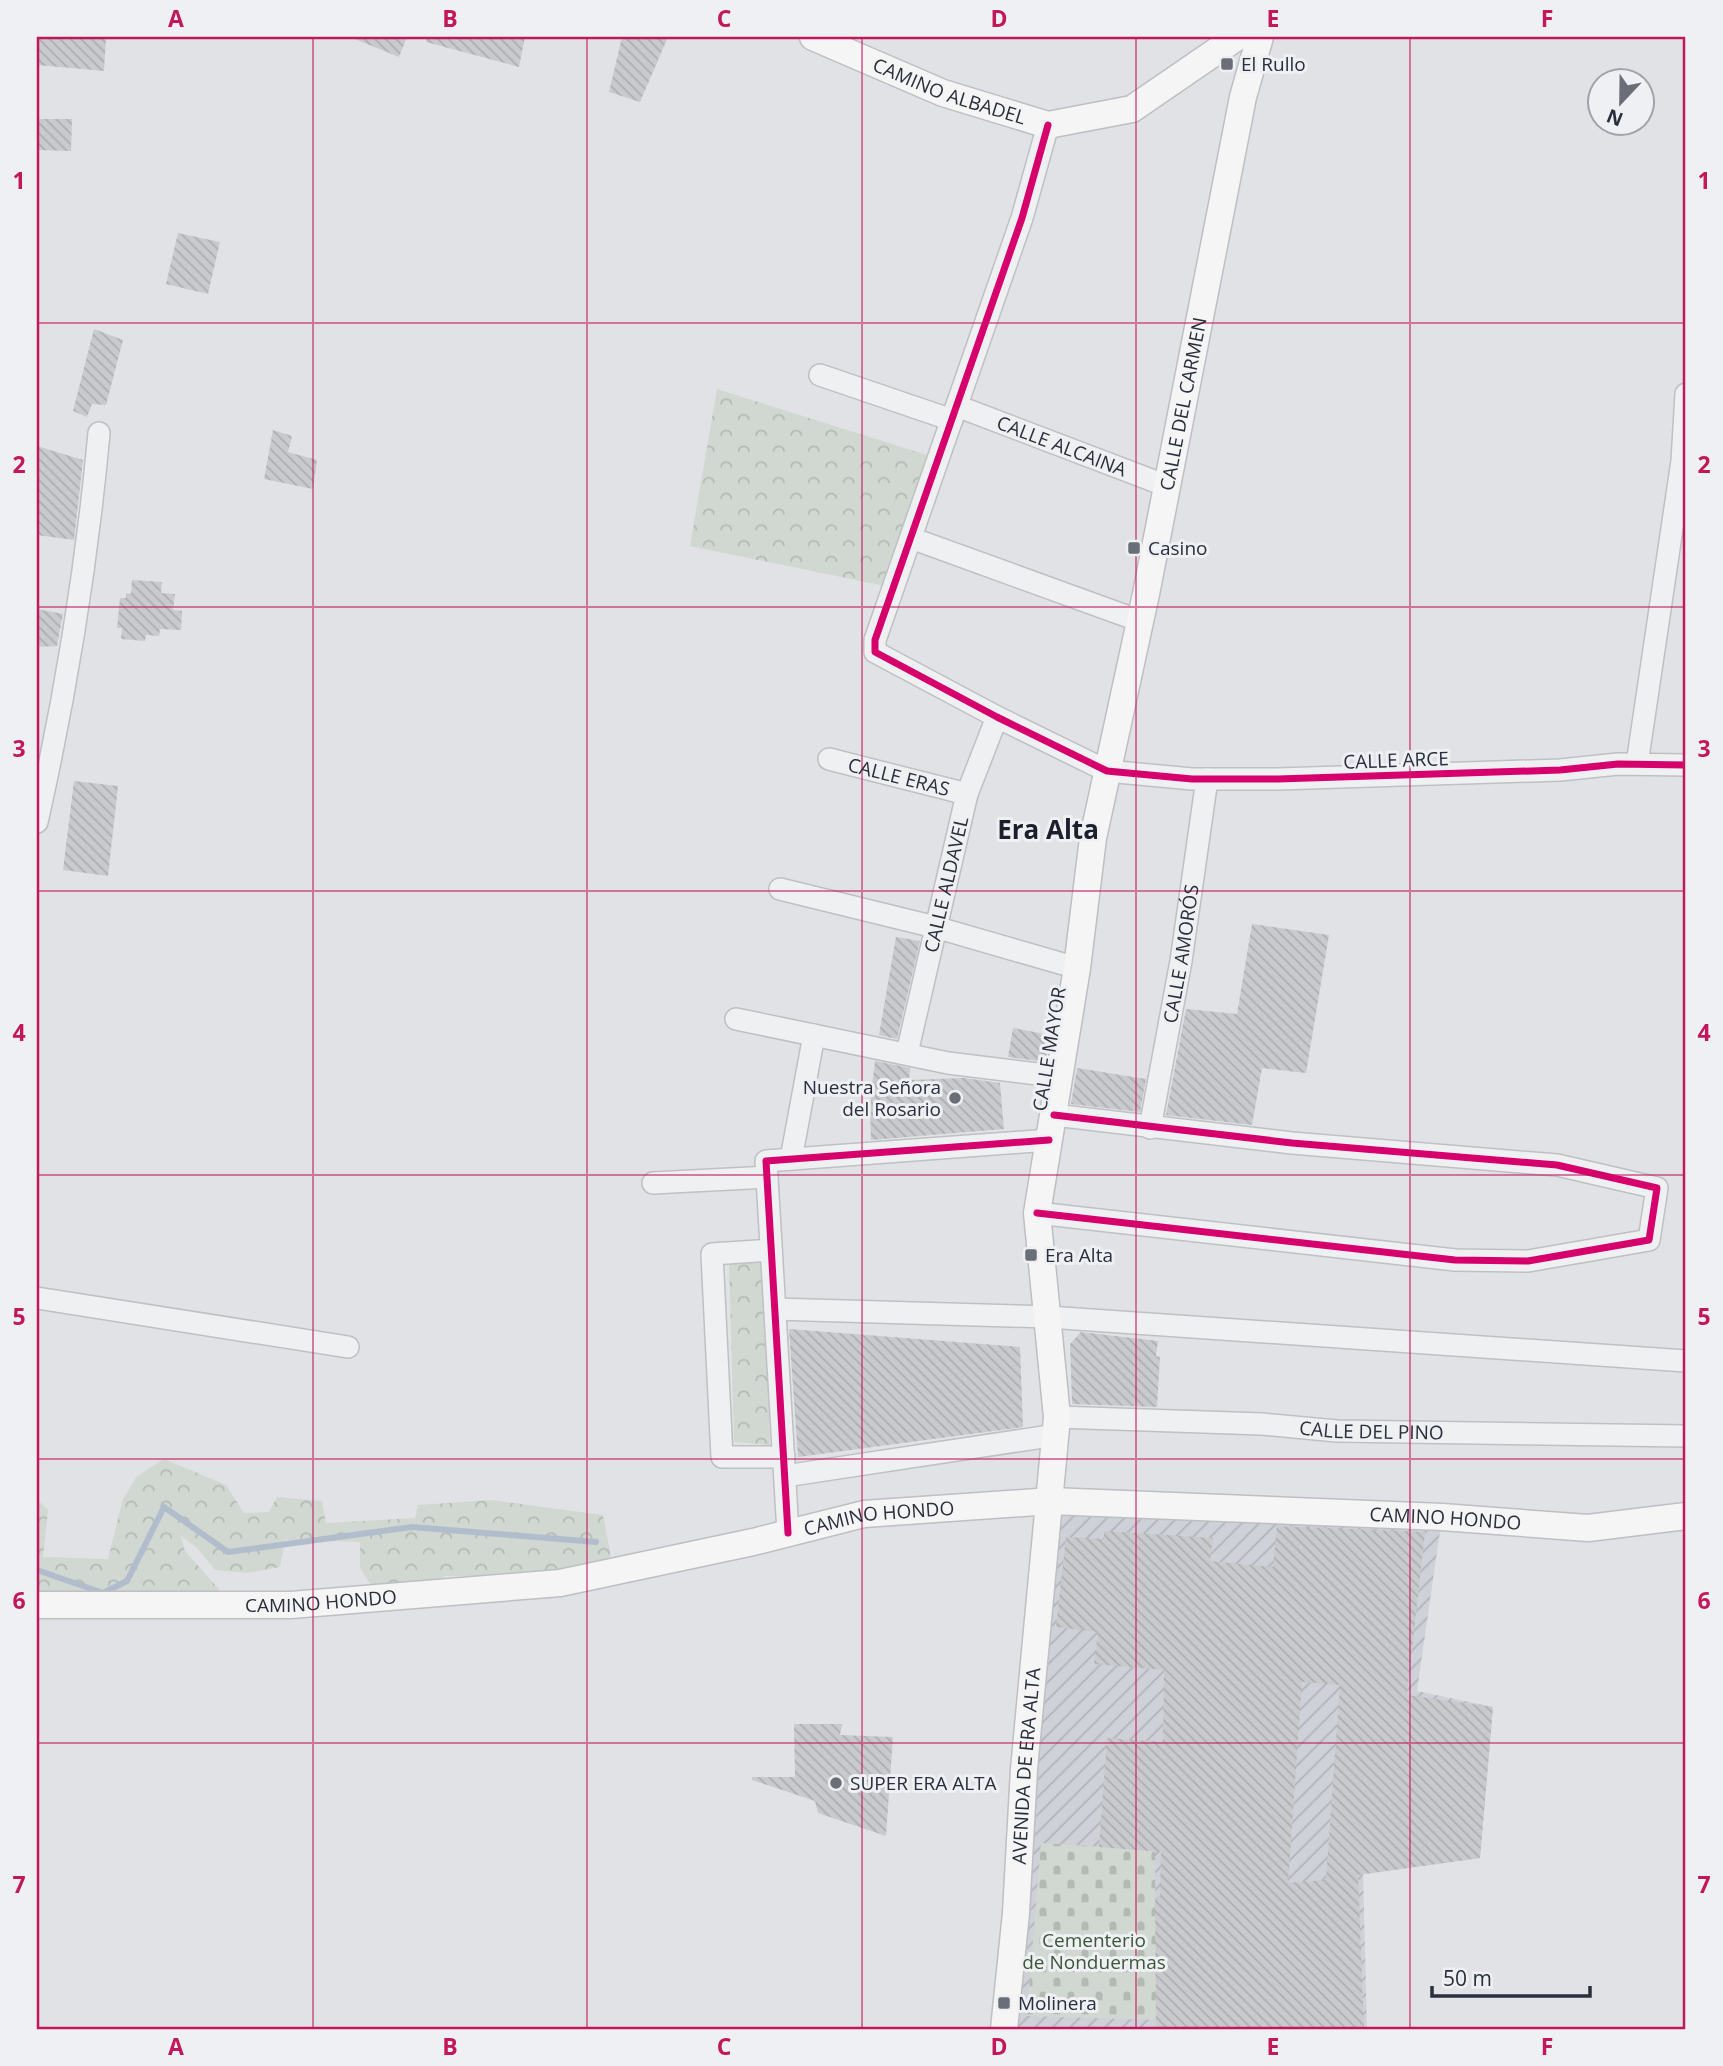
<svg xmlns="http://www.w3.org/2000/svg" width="1723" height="2066" viewBox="0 0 1723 2066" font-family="'Open Sans',sans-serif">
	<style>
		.industrial { fill: url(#industrial-furrows) }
		.forest { fill: url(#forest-crowns) }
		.cemetery { fill: url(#cemetery-stones) }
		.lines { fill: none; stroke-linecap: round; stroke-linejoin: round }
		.stream { stroke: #b1bdcd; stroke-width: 6 }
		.building { fill: url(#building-back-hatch); fill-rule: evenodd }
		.minor-casing { stroke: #bfc0c3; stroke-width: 24 }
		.major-casing { stroke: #bdbfc2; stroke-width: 29 }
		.minor { stroke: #eff0f2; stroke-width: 21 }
		.major { stroke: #f5f5f5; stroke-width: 26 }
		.cycleway-casing { stroke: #eef0f4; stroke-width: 11 }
		.cycleway { stroke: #d6006c; stroke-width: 7 }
		.grid { fill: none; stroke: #c2185b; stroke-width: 2; stroke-opacity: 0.55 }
		.poi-dot { fill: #696e77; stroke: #eef0f4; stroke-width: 2.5 }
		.labels { text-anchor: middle; stroke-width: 6; stroke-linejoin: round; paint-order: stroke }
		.poi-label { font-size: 19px; fill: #292f3c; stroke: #eef0f4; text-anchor: start }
		.street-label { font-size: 19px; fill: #292f3c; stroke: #eef0f4 }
		.park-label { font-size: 19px; fill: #3c5638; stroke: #eef0f4 }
		.district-label { font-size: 26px; font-weight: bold; fill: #1c202d; stroke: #eef0f4 }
		.neatline { fill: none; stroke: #c2185b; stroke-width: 2.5 }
		.grid-label { font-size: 23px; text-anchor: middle; font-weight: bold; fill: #c2185b }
	</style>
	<defs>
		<pattern id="industrial-furrows" width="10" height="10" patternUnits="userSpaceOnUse" patternTransform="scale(1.75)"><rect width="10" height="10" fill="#cfd1d8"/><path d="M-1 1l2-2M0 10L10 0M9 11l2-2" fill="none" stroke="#b2b4ba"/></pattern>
		<pattern id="forest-crowns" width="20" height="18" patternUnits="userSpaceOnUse" patternTransform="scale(1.75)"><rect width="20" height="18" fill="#d1d8d1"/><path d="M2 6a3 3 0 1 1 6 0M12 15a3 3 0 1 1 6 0" fill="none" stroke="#b3bab4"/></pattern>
		<pattern id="cemetery-stones" width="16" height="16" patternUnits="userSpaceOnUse" patternTransform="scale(1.75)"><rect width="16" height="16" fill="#d1d8d1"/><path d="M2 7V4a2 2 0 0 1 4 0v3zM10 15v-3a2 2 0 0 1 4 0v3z" fill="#b3bab4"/></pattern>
		<pattern id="building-back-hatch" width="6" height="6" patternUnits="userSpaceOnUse" patternTransform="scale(1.75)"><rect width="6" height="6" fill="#c9cacd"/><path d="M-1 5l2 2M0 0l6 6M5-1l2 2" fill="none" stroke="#adaeb1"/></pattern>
	</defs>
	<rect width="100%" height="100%" fill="#e1e2e5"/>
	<path class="industrial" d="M1051 1501 1442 1517 1417 1691 1493 1707 1480 1858 1363 1874 1367 2029H1004Z"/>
	<g class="forest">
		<path d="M717 389 927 455 885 586 690 546Z"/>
		<path d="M729 1258 764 1259 770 1445 734 1442Z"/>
		<path d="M164 1459 226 1485 244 1513 269 1512 277 1497 322 1501 326 1523 415 1518 418 1505 492 1500 603 1515 611 1557 576 1571 515 1577 445 1576 426 1588 375 1591 360 1568V1542L285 1540 280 1567 247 1573 215 1570 197 1548 180 1535 185 1551 219 1589 218 1601 37 1598V1499L48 1510 43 1557 108 1559 123 1499 137 1476Z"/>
	</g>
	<path class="cemetery" d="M1041 1843 1155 1850 1156 2020 1027 2016Z"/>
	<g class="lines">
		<path class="stream" d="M37 1570 103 1593 127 1581 164 1507 228 1552 412 1527 596 1542"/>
	</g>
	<g class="building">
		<path d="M37 37H106L104 71 37 65Z"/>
		<path d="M350 37H407L399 57Z"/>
		<path d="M427 37H525L519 67 426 42Z"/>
		<path d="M622 37H668L640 102 609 92Z"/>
		<path d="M37 119H72L71 151 37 150Z"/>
		<path d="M178 233 220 242 208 294 166 284Z"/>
		<path d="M94 329 123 340 106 405 92 404 87 417 73 411Z"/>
		<path d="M273 430 292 436 288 452 317 460 313 489 264 479Z"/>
		<path d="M37 446 83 460 74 540 37 535Z"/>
		<path d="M132 580 162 582 161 593 175 594 173 610 182 611 181 630 160 629 159 636 146 635 145 641 121 639 122 628H117L120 598H126V593L131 594Z"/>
		<path d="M37 609 63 614 57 646 37 647Z"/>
		<path d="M74 781 118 786 108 876 63 870Z"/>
		<path d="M1252 924 1329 935 1306 1073 1262 1068 1252 1125 1166 1115 1186 1009 1237 1014Z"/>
		<path d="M896 937 920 941 897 1039 879 1035Z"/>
		<path d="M1013 1028 1050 1035 1046 1062 1008 1057Z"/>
		<path d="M875 1061 910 1068 909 1080 964 1078 1000 1083 1004 1129 871 1140 870 1105Z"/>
		<path d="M1077 1068 1146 1079 1140 1112 1071 1104Z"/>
		<path d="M789 1329 1020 1347 1023 1427 798 1457Z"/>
		<path d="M1081 1332 1158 1341 1156 1356 1160 1357 1157 1407 1072 1404 1070 1344Z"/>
		<path d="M1277 1526 1425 1532 1407 1695 1493 1707 1480 1858 1358 1875 1364 2029H1156L1155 1897 1160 1896 1161 1852 1099 1847 1107 1738 1163 1742 1164 1670 1094 1664 1098 1632 1056 1627 1066 1537 1104 1539V1531L1213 1538 1210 1561 1273 1567ZM1302 1682 1340 1685 1326 1880 1288 1883Z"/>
		<path d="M794 1724H842L840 1735 893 1737 886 1836 818 1813 815 1801 752 1780V1777H795Z"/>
	</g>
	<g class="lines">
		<defs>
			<g id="minor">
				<path d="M1048 125 1022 218 875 640V652L997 717 1107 771 1192 779H1278L1560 770 1618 764 1686 765"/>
				<path d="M820 375 952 420"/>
				<path id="s1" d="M957 406 1167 486"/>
				<path d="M911 538 1140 621"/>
				<path id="s2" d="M829 759 967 794"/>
				<path d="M1637 764 1682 461 1686 394"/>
				<path d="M37 822C66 693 87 564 99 433"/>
				<path d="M780 889 935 927 1077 968"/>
				<path d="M736 1019 948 1063 1061 1077"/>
				<path id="s3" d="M907 1053 967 794 997 717"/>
				<path id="s4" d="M1150 1128 1181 961 1207 779"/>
				<path d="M791 1159 814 1035"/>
				<path d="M653 1183 767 1177"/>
				<path d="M1037 1213 1455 1260 1528 1261 1649 1240 1657 1188 1557 1165 1292 1143 1054 1115"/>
				<path d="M771 1250 712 1254 722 1457H784"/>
				<path d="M37 1298 348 1347"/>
				<path d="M775 1309 1048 1317 1686 1361"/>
				<path id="s5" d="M1057 1417 1262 1424 1337 1431 1686 1436"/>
				<path d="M785 1476 1056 1435"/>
				<path d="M788 1533 766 1161 1049 1140"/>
			</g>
			<g id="major">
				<path id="s6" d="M813 37 943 93 1048 125 1132 109 1237 37"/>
				<path id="s7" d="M37 1605H291L560 1583 753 1542 864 1514 1051 1501 1442 1517 1588 1528 1686 1516"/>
				<path id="s8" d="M1004 2029 1016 1913 1024 1769 1057 1417 1037 1213 1077 968 1093 838 1146 594 1243 97 1260 37"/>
			</g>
		</defs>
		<use href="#minor" class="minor-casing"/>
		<use href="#major" class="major-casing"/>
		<use href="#minor" class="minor"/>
		<use href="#major" class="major"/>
		<defs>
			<g id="cycleway">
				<path d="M1048 125 1022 218 875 640V652L997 717 1107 771 1192 779H1278L1560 770 1618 764 1686 765"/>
				<path d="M1037 1213 1455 1260 1528 1261 1649 1240 1657 1188 1557 1165 1292 1143 1054 1115"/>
				<path d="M788 1533 766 1161 1049 1140"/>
			</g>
		</defs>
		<use href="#cycleway" class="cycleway-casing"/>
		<use href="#cycleway" class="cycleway"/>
	</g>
	<path class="grid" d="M313 37V2029M587 37V2029M862 37V2029M1136 37V2029M1410 37V2029M37 323H1686M37 607H1686M37 891H1686M37 1175H1686M37 1459H1686M37 1743H1686"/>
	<g class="poi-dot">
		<rect x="1220" y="57" width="14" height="14" rx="3.5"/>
		<rect x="1127" y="541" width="14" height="14" rx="3.5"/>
		<circle cx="955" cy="1098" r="7"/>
		<rect x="1024" y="1248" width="14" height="14" rx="3.5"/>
		<circle cx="836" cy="1783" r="7"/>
		<rect x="997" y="1996" width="14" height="14" rx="3.5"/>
	</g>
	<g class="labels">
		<g class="poi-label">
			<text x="1241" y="71">El Rullo</text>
			<text x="1148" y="555">Casino</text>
			<text x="941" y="1094" text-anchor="end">Nuestra Señora<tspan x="941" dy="22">del Rosario</tspan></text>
			<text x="1045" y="1262">Era Alta</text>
			<text x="850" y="1790">SUPER ERA ALTA</text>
			<text x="1018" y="2010">Molinera</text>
		</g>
		<g class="street-label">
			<text dy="7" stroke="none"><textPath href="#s6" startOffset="147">CAMINO ALBADEL</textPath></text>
			<text dy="7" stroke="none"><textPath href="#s8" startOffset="1642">CALLE DEL CARMEN</textPath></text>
			<text dy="7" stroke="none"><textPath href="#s1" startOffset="112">CALLE ALCAINA</textPath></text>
			<text transform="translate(1396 760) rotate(-2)" y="7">CALLE ARCE</text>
			<text dy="7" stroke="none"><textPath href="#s2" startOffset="72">CALLE ERAS</textPath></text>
			<text dy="7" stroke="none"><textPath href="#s3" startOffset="173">CALLE ALDAVEL</textPath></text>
			<text dy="7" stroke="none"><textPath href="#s4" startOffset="177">CALLE AMORÓS</textPath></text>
			<text transform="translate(1049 1049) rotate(-81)" y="7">CALLE MAYOR</text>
			<text dy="7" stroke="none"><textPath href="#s5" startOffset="315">CALLE DEL PINO</textPath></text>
			<text dy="7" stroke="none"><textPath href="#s7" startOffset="1418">CAMINO HONDO</textPath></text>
			<text dy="7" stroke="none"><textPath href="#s7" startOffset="850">CAMINO HONDO</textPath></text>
			<text dy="7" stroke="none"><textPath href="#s7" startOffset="284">CAMINO HONDO</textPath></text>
			<text dy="7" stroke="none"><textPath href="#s8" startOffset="264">AVENIDA DE ERA ALTA</textPath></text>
		</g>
		<g class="park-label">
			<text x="1094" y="1947">Cementerio<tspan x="1094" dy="22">de Nonduermas</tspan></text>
		</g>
		<g class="district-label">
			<text x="1048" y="839">Era Alta</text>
		</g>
	</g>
	<rect width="1723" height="2066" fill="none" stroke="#eef0f4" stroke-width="77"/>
	<g transform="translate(1621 102) rotate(202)"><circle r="33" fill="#eef0f4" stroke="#9fa3aa" stroke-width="2"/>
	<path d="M0-5L12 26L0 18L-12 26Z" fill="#696e77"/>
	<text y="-10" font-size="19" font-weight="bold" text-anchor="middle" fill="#292f3c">N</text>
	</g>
	<path d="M1432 1986v10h158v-10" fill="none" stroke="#292f3c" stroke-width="3.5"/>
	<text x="1443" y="1986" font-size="21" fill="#292f3c" stroke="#eef0f4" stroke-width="5" paint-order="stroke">50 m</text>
	<rect x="38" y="38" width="1646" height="1990" class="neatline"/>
	<g class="grid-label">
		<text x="176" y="27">A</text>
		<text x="450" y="27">B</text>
		<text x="724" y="27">C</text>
		<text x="999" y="27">D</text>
		<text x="1273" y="27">E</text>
		<text x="1547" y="27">F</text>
		<text x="19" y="189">1</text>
		<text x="1704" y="189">1</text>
		<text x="19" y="473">2</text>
		<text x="1704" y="473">2</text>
		<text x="19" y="757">3</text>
		<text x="1704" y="757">3</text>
		<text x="19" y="1041">4</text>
		<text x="1704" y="1041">4</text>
		<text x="19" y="1325">5</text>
		<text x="1704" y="1325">5</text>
		<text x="19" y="1609">6</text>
		<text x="1704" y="1609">6</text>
		<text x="19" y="1893">7</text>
		<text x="1704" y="1893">7</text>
		<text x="176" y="2055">A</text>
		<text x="450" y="2055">B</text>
		<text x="724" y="2055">C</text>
		<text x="999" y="2055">D</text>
		<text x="1273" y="2055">E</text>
		<text x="1547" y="2055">F</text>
	</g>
</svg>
